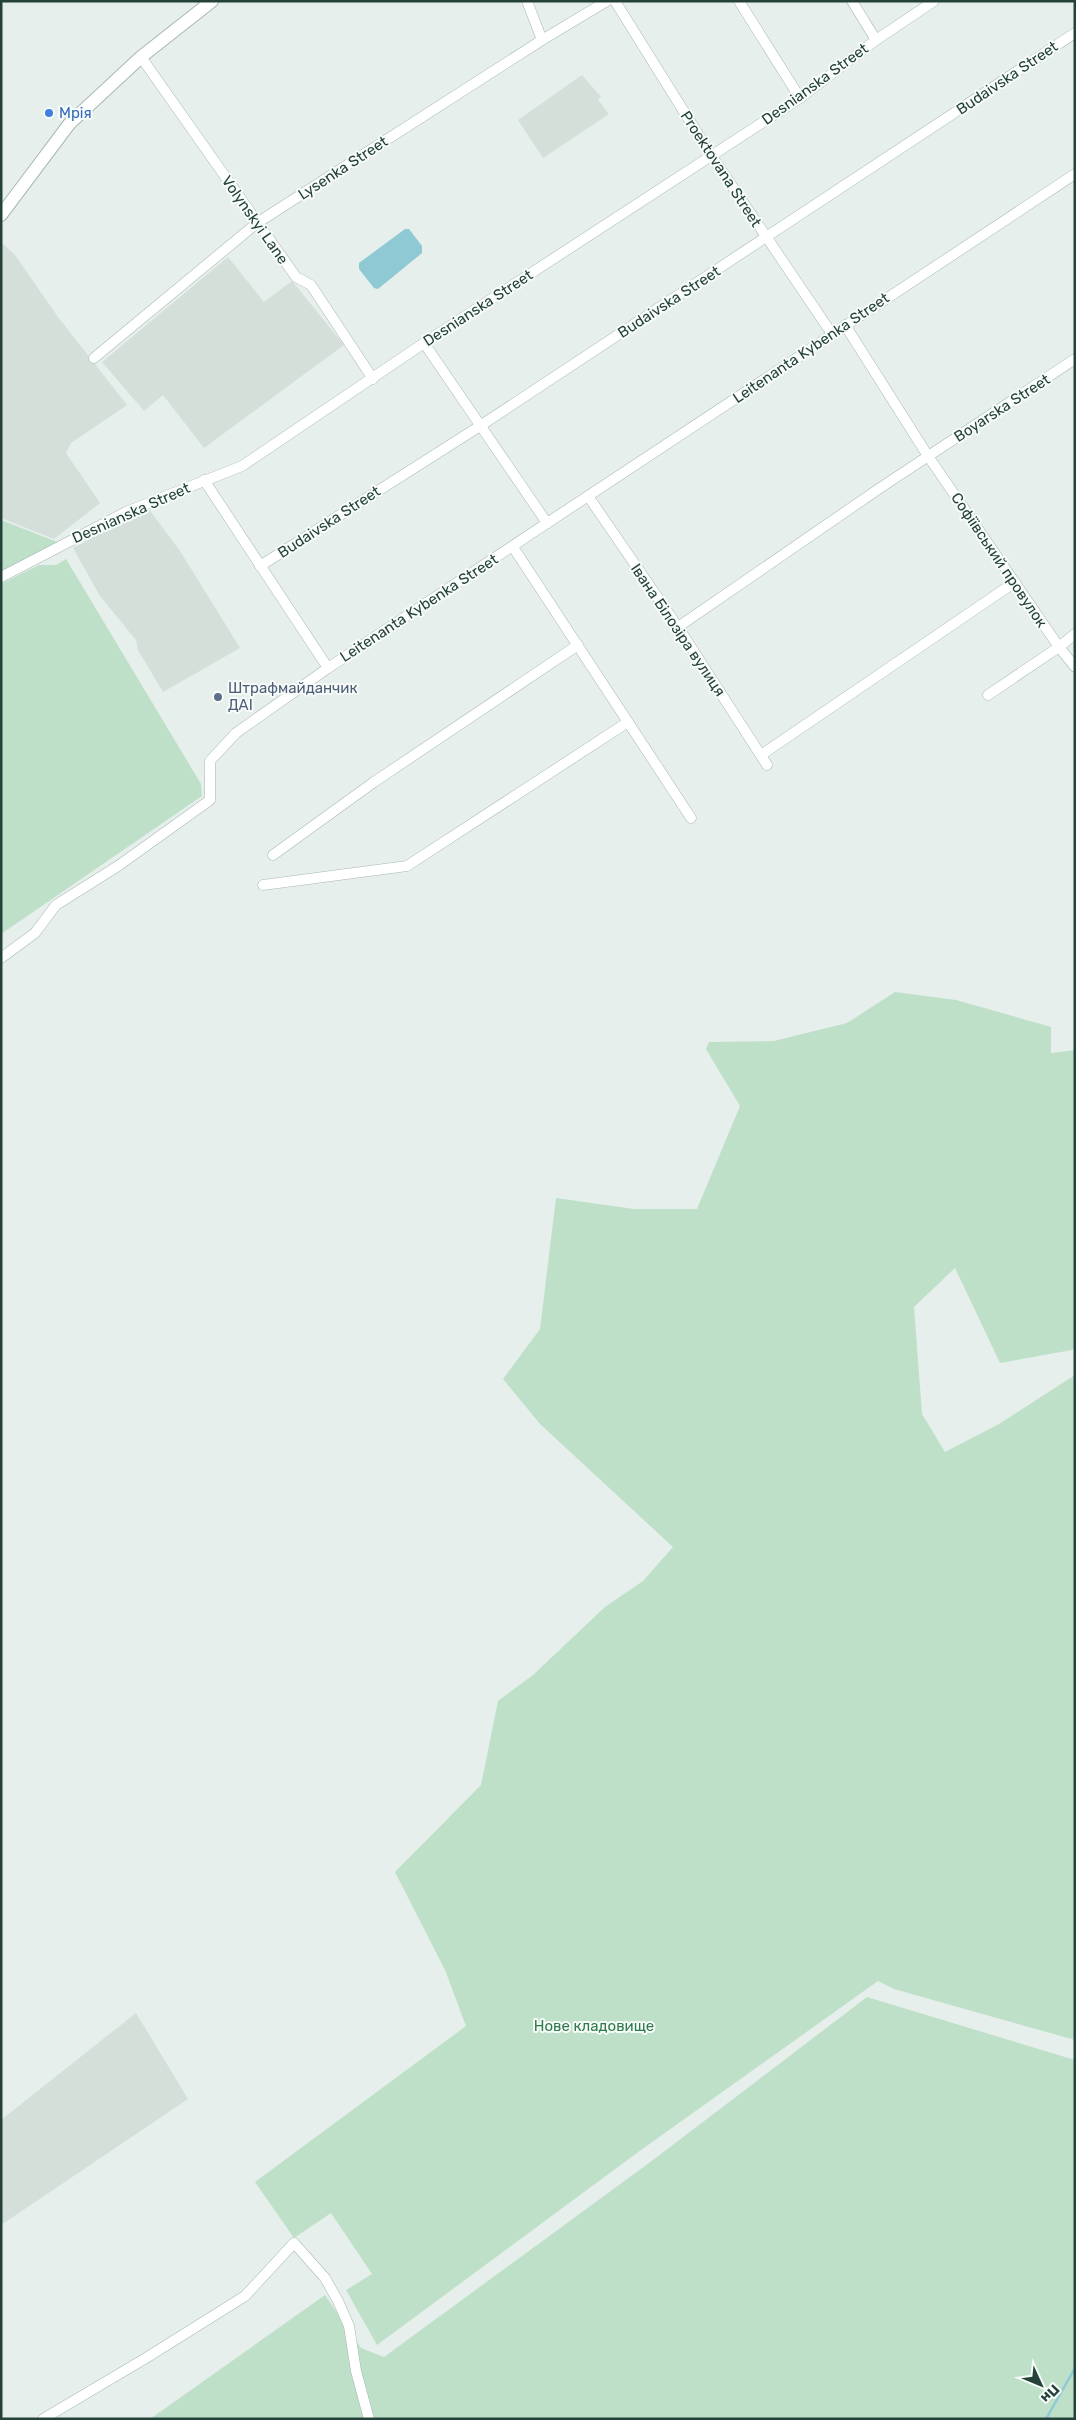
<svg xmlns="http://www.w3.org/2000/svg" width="1076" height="2420" viewBox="0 0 1076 2420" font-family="Rubik,sans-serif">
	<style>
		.built { fill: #d4dfda }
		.green { fill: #bfe0c8 }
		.water { fill: #8ec9d4 }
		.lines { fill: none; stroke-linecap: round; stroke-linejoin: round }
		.stream { stroke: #8ec9d4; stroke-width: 2.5 }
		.minor-casing { stroke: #a8b8b2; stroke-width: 11 }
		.tertiary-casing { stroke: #a8b8b2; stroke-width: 14 }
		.minor { stroke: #fff; stroke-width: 10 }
		.tertiary { stroke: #fff; stroke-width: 12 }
		.shop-dot { fill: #3f7fe0; stroke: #f7fbf9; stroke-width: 2 }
		.service-dot { fill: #5c6f8a; stroke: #f7fbf9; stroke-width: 2 }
		.labels { text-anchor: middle; stroke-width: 4; stroke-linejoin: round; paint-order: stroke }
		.street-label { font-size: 15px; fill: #24423a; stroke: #f7fbf9 }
		.shop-label { font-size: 15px; fill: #366cbe; stroke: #f7fbf9; text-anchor: start }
		.service-label { font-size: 15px; fill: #4e5e75; stroke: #f7fbf9; text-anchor: start }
		.park-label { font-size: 15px; fill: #2d7a4b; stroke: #f7fbf9 }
	</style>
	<rect width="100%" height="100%" fill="#e6efeb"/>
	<g class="built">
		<path d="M582 75 601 97 598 100 609 114 543 158 518 120Z"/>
		<path d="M3 244 15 255 58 317 127 405 71 443 66 453 100 503 54 539 1 518V247Z"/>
		<path d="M228 257 264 302 292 281 344 345 204 448 163 395 144 411 102 362Z"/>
		<path d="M148 508 180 551 240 648 163 692 138 650 136 640 100 596 73 548Z"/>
		<path d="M136 2013 188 2099 1 2225V2120Z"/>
	</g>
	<g class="green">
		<path d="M1 520 60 543 1 575Z"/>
		<path d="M66 559 201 784 202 796 1 934V584L39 565H56Z"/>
		<path d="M895 992 956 1000 1051 1027V1053L1075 1050V1348L1072 1350 1000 1363 955 1268 914 1307 922 1414 945 1452 999 1424 1075 1375V2040L894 1989 878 1981 641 2150 377 2345 346 2290 372 2274 331 2213 294 2238 255 2182 466 2026 445 1970 395 1872 481 1785 498 1701 533 1675 605 1607 643 1581 673 1547 540 1424 503 1379 540 1329 556 1198 634 1209H697L740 1106 706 1049 709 1042 774 1041 847 1023Z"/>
		<path d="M867 1997 1075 2060V2419H150L325 2295 361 2348 384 2357 649 2163Z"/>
	</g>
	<path class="water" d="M405 229H409L422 246V253L378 289 374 288 359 269V263Z"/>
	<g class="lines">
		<path class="stream" d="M1046 2419 1075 2368"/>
		<defs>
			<g id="minor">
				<path d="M527 1 542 40"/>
				<path d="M615 1 711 155 832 334"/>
				<path d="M739 1 800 98"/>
				<path d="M852 1 876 40"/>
				<path d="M141 57 296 277 311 285 373 379"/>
				<path d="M845 325 928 456 1059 647 1075 634"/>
				<path d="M424 343 547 523"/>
				<path d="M94 358 257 223 542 40 607 1"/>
				<path d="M204 480 328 668"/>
				<path d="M588 496 678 627 767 765"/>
				<path d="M513 547 691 818"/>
				<path d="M260 566 480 426 1075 33"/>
				<path d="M1 577 126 512 242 466 424 343 800 98 876 40 934 1"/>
				<path d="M678 627 880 488 1075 359"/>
				<path d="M988 695 1059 647 1075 667"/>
				<path d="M761 755 1015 582"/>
				<path d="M273 855 374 782 578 645"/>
				<path d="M263 885 407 866 628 722"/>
				<path d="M1 958 35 933 56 905 118 866 210 800V761L236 733 328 668 1075 174"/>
				<path d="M43 2419 146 2358 245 2296 294 2243 325 2278 338 2301 349 2326 356 2371 369 2419"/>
			</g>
			<path id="tertiary" d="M1 215 70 123 141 57 212 1"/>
		</defs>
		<use href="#minor" class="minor-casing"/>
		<use href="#tertiary" class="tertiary-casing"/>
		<use href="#minor" class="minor"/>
		<use href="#tertiary" class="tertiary"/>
	</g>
	<circle class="shop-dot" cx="49" cy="113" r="5"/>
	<circle class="service-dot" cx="218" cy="697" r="5"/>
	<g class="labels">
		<g class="street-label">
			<text transform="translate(1007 78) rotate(-34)" y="5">Budaivska Street</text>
			<text transform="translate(815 84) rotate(-36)" y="5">Desnianska Street</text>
			<text transform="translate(343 168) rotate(-33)" y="5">Lysenka Street</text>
			<text transform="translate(721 169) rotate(57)" y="5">Proektovana Street</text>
			<text transform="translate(255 220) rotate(55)" y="5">Volynskyi Lane</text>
			<text transform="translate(669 302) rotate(-33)" y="5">Budaivska Street</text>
			<text transform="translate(478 308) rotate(-33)" y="5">Desnianska Street</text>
			<text transform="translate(811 348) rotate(-34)" y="5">Leitenanta Kybenka Street</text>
			<text transform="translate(1002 408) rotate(-33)" y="5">Boyarska Street</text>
			<text transform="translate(131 513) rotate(-24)" y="5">Desnianska Street</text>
			<text transform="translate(329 522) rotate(-33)" y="5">Budaivska Street</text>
			<text transform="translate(999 560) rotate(56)" y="5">Софіївський провулок</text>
			<text transform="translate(419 608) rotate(-33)" y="5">Leitenanta Kybenka Street</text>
			<text transform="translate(678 630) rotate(56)" y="5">Івана Білозіра вулиця</text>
		</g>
		<g class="shop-label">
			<text x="59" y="118">Мрія</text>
		</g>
		<g class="service-label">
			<text x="228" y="693">Штрафмайданчик<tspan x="228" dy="17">ДАІ</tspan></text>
		</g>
		<g class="park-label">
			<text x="594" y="2031">Нове кладовище</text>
		</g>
	</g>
	<rect width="1076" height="2420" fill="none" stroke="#24423a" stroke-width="5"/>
	<g transform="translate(1041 2385) rotate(134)" stroke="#f7fbf9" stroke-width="4" paint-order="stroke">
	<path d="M0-4L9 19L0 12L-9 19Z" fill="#24423a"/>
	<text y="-8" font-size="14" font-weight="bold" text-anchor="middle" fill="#24423a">Пн</text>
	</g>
</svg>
